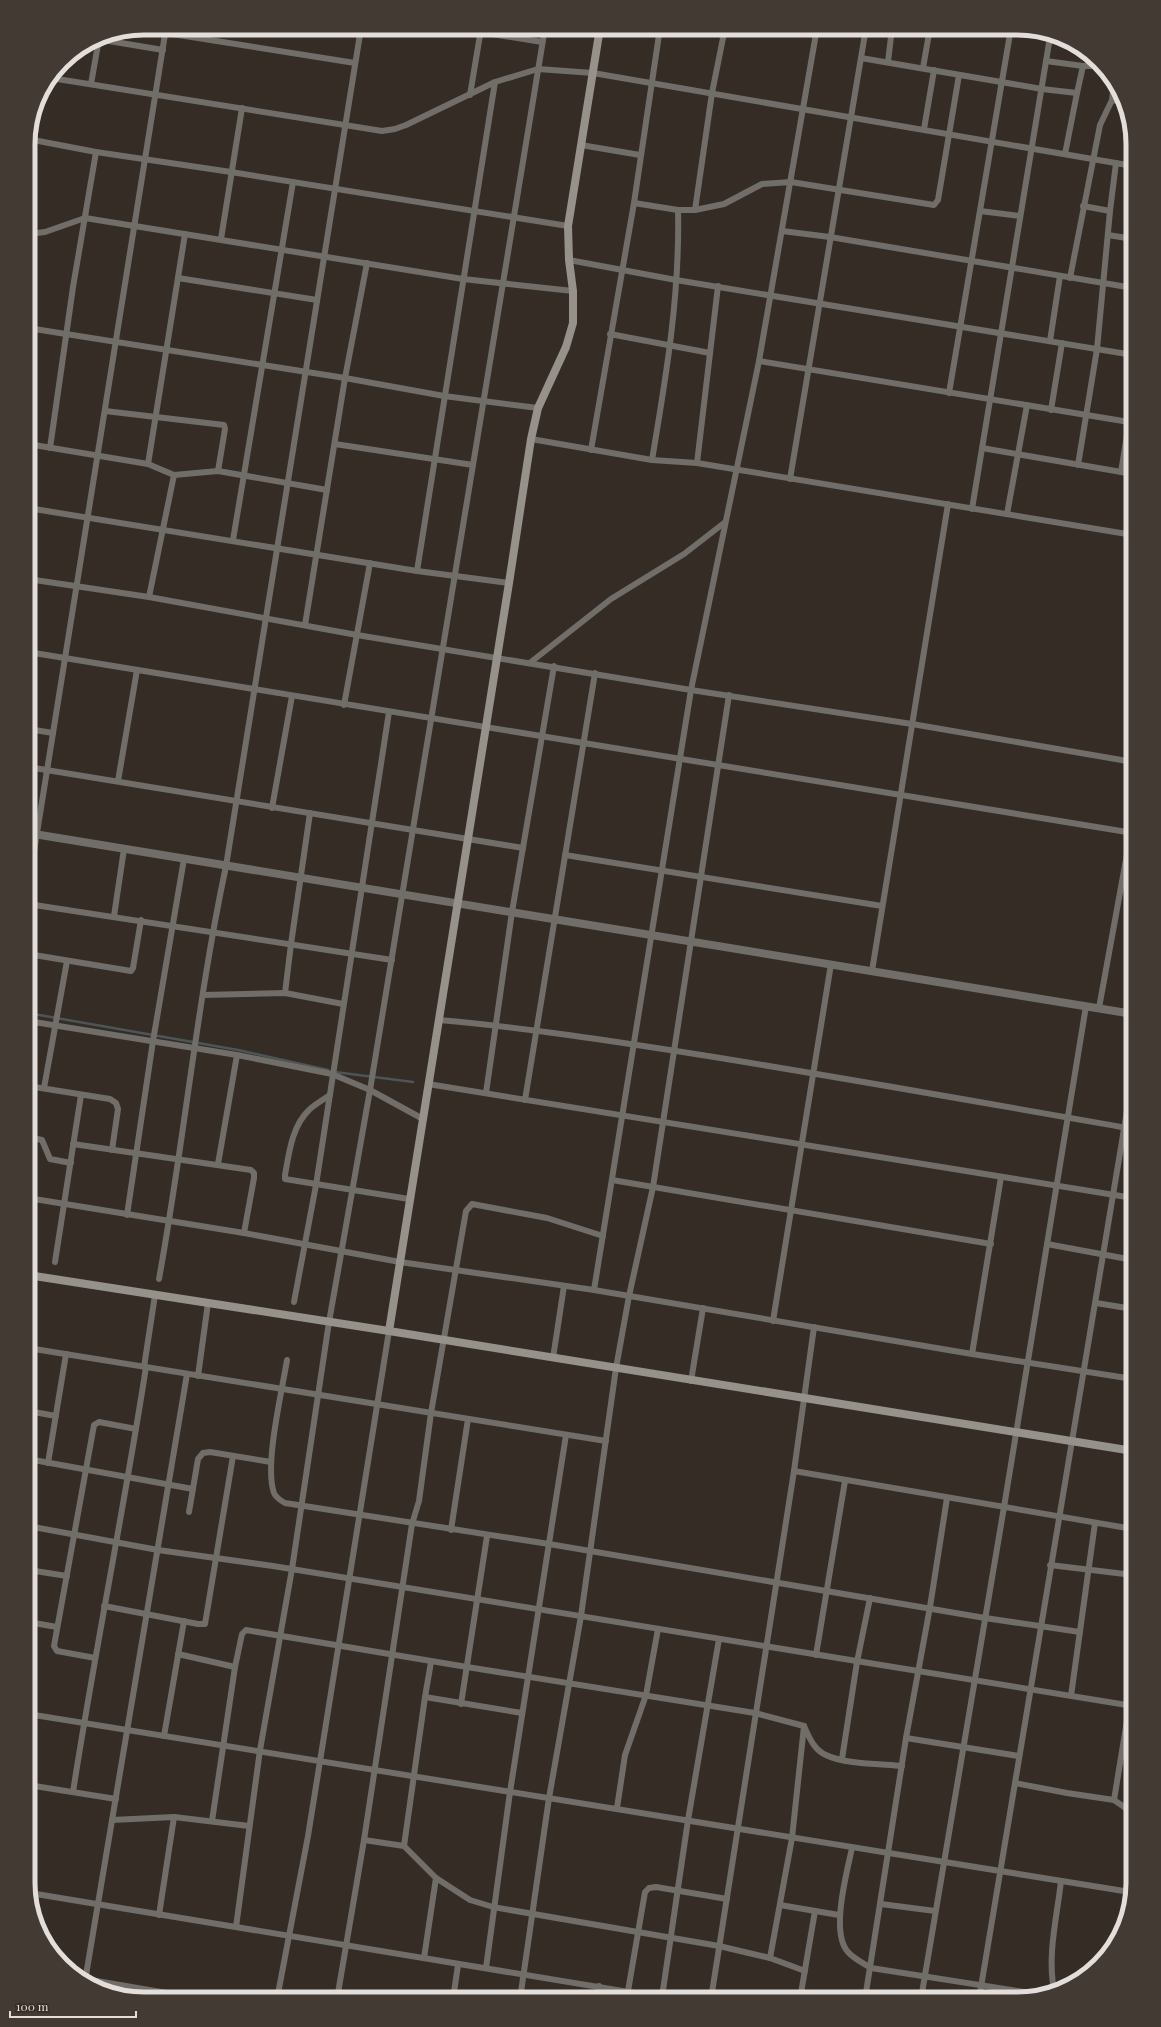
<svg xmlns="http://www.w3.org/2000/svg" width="1161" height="2027" viewBox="0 0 1161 2027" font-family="'Playfair Display',serif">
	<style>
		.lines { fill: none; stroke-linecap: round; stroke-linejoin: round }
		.stream { stroke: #4c5557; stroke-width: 2.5 }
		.minor { stroke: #716d69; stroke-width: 6 }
		.tertiary { stroke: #716d69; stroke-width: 8 }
		.secondary { stroke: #97918b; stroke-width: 8 }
		.rim { fill: none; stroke: #e4dedb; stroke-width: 5 }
	</style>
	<rect width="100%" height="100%" fill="#352c26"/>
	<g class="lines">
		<g class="stream">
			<path d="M28 1013 238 1050 328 1070"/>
			<path d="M335 1072 413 1082"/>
		</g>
		<g class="minor">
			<path d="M455 28 542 42"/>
			<path d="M166 33 355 63"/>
			<path d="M97 39 163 50"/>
			<path d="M861 58 1042 89 1077 93 1065 154"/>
			<path d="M1046 61 1083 66H1098"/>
			<path d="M888 62 892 28"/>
			<path d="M923 68 930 28"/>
			<path d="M51 78 382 131 395 129 406 125 495 82 538 69 593 73 1133 166"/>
			<path d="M91 84 99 39"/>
			<path d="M1077 93 1083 66"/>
			<path d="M470 95 481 29"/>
			<path d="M1112 100 1123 102"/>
			<path d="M924 129 934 70"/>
			<path d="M28 139 96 152 231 172 568 226"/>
			<path d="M581 145 640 155"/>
			<path d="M28 177 42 92"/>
			<path d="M634 203 678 210H695L724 204 762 184 791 182 934 205 938 200 959 75"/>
			<path d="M1083 206 1110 211 1116 163"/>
			<path d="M695 210 712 93 725 28"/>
			<path d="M980 211 1020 216"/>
			<path d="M782 231 830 237 1133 288"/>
			<path d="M28 234 45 232 85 218 463 279 573 291"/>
			<path d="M1108 235 1133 239"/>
			<path d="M221 239 242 108"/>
			<path d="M569 260 676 280 1133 355"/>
			<path d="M178 278 317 300"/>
			<path d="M1070 278 1100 125 1112 100 1114 85"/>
			<path d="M28 328 345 378 444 396 538 408"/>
			<path d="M610 334 710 353"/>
			<path d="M1050 341 1060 276"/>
			<path d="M759 361 1129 422"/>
			<path d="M949 393 1011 28"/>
			<path d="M1051 410 1062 343"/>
			<path d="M105 411 224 425 225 429 218 471"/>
			<path d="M531 439 652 460 697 463 1133 535"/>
			<path d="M28 444 148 464 174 475 218 471 327 490"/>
			<path d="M335 444 473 465"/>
			<path d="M50 448 73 287 96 152"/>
			<path d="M982 448 1133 474"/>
			<path d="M591 450 634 203 660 28"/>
			<path d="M652 460C666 377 680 295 678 210"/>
			<path d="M697 463 718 286"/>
			<path d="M148 464 185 234"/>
			<path d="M1078 465 1097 349 1110 211"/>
			<path d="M1121 472 1133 398"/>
			<path d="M790 479 866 28"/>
			<path d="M28 508 417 571 509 583"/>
			<path d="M972 509 1050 37"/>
			<path d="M1007 514 1027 405"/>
			<path d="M233 540 293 182"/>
			<path d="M417 571 495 82"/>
			<path d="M28 579 149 597 357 635 691 690 912 724 1133 762"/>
			<path d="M149 597 174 475"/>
			<path d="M305 625 345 378 367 263"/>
			<path d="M28 652C396 713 764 775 1133 833"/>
			<path d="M531 662 611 599 684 554 724 523"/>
			<path d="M344 705 370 563"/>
			<path d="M28 729 53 733"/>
			<path d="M28 767 523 848"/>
			<path d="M118 781 137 670"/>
			<path d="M272 808 292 696"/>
			<path d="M565 855 882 906"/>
			<path d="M28 889 166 28"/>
			<path d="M28 904 392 960"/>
			<path d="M114 916 124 849"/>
			<path d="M28 954 131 971 133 968 141 920"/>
			<path d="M872 971 948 504"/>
			<path d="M285 993 291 944 310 813"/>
			<path d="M203 995 285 993 343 1004"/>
			<path d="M1099 1008 1133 821"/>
			<path d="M439 1020C529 1028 618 1042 708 1056 850 1079 991 1104 1133 1129"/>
			<path d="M28 1021 237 1055 332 1074 370 1090 423 1119"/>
			<path d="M428 1084 1133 1198"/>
			<path d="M28 1086 110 1099 116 1103 118 1109 112 1150"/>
			<path d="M44 1088 67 961"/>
			<path d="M486 1093 512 912 554 666"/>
			<path d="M330 1095C323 1100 315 1104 309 1110 292 1126 289 1153 285 1175V1179L409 1199"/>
			<path d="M525 1100 595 673"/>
			<path d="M28 1137 42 1140 50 1159 71 1163"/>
			<path d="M73 1144 251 1170 254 1173V1178L244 1233"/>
			<path d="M218 1164 237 1055"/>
			<path d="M612 1180 991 1244"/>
			<path d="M28 1198 244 1233 400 1262 594 1290 972 1354 1133 1379"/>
			<path d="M127 1215 153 1041 184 859"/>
			<path d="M1047 1244 1133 1260"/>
			<path d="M55 1262 81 1095"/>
			<path d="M159 1279C184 1142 197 1002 226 866L361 28"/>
			<path d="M594 1290 691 690 759 361 817 28"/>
			<path d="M294 1302 316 1185 389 712"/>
			<path d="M1096 1303 1133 1309"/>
			<path d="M773 1321 831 964"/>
			<path d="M28 1348 606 1441"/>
			<path d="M972 1354 1001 1177"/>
			<path d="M553 1358 564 1286"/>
			<path d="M287 1360C282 1391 264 1466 274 1493 276 1498 280 1500 285 1503L549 1544 985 1618 1080 1632"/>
			<path d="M144 1367 155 1295"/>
			<path d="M198 1376 208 1303"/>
			<path d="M691 1381 703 1308"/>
			<path d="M28 1411 56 1416"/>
			<path d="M28 1459 193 1489"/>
			<path d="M48 1463 66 1354"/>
			<path d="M794 1471 1133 1529"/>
			<path d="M189 1512 198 1459 203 1453 210 1452 271 1462"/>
			<path d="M28 1526 158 1550 273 1566 1133 1706"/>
			<path d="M451 1530 468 1419"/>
			<path d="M1050 1565 1133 1575"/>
			<path d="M28 1596 32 1574 35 1571 67 1576"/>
			<path d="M104 1606 198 1624H205L233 1456"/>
			<path d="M28 1622 57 1627"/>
			<path d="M178 1654 235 1667"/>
			<path d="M816 1655 845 1481"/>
			<path d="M95 1658 57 1651 54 1646 94 1425 99 1422 136 1429"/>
			<path d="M431 1662 425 1697 522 1713"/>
			<path d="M1071 1696 1095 1523"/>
			<path d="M461 1704 487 1536"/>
			<path d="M28 1714 1130 1892"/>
			<path d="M164 1736 184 1621"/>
			<path d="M906 1738 1019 1756"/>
			<path d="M842 1759 857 1662 870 1598"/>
			<path d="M1015 1783 1067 1793 1114 1800 1133 1813"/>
			<path d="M28 1785 116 1799"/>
			<path d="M73 1792C95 1650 124 1509 146 1367"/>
			<path d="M1114 1800 1133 1684"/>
			<path d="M617 1808 625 1755 646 1695 658 1629"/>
			<path d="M112 1820 174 1817 249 1826"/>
			<path d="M212 1821 235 1667 242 1634 246 1630 467 1667 755 1713 804 1726C809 1737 814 1750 826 1755 843 1764 881 1764 902 1766"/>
			<path d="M364 1840 404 1846 436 1878 424 1958"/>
			<path d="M404 1846 425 1697"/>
			<path d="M852 1848C847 1872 830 1933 848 1952 854 1959 863 1963 871 1968L1037 1994"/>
			<path d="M436 1878 470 1900 493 1907 719 1946 770 1958 805 1971"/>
			<path d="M30 1893 671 1999"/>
			<path d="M881 1904 935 1911"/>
			<path d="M780 1905 839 1915"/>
			<path d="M159 1915 174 1817"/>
			<path d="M236 1927 260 1750 292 1569 329 1322 370 1090 545 28"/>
			<path d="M770 1958 792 1838 804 1726"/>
			<path d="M486 1968 510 1792 566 1435"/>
			<path d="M79 1978 202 1999"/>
			<path d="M85 1981 187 1374"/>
			<path d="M1054 1990C1047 1955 1057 1917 1061 1881"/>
			<path d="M628 1991 645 1892 649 1888 656 1887 727 1899"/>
			<path d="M662 1997 688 1820 719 1639"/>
			<path d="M277 1999 308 1836 389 1331"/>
			<path d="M337 1999 364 1840 412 1524 419 1501 431 1413 466 1211 472 1204 547 1218 603 1236"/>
			<path d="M453 1999 458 1965"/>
			<path d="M520 1999 549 1798 581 1616 616 1368 629 1296 653 1187 729 695"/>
			<path d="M598 1999 599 1986"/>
			<path d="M711 1999 794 1471 814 1327"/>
			<path d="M800 1999 815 1911"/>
			<path d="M865 1999 906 1738 930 1607 947 1498"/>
			<path d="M921 1999 1004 1507 1086 1006"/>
			<path d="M979 1999 1133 1075"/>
		</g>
		<path class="tertiary" d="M28 833 1133 1014"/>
		<g class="secondary">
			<path d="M28 1275 389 1331 1133 1451"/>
			<path d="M389 1331 509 583 531 439 538 408 566 347 573 323V291L569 260 568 226 600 28"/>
		</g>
	</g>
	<path d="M0 0H1161V2027H0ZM144 35H1017A109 109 0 0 1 1126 144V1883A109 109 0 0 1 1017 1992H144A109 109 0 0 1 35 1883V144A109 109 0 0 1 144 35Z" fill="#433a34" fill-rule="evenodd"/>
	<path class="rim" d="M144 35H1017A109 109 0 0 1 1126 144V1883A109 109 0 0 1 1017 1992H144A109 109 0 0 1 35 1883V144A109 109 0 0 1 144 35Z"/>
	<path d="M10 2011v6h126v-6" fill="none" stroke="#e4dedb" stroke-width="2"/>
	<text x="16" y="2011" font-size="12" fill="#e4dedb" stroke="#352c26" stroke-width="3" paint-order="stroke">100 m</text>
</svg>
